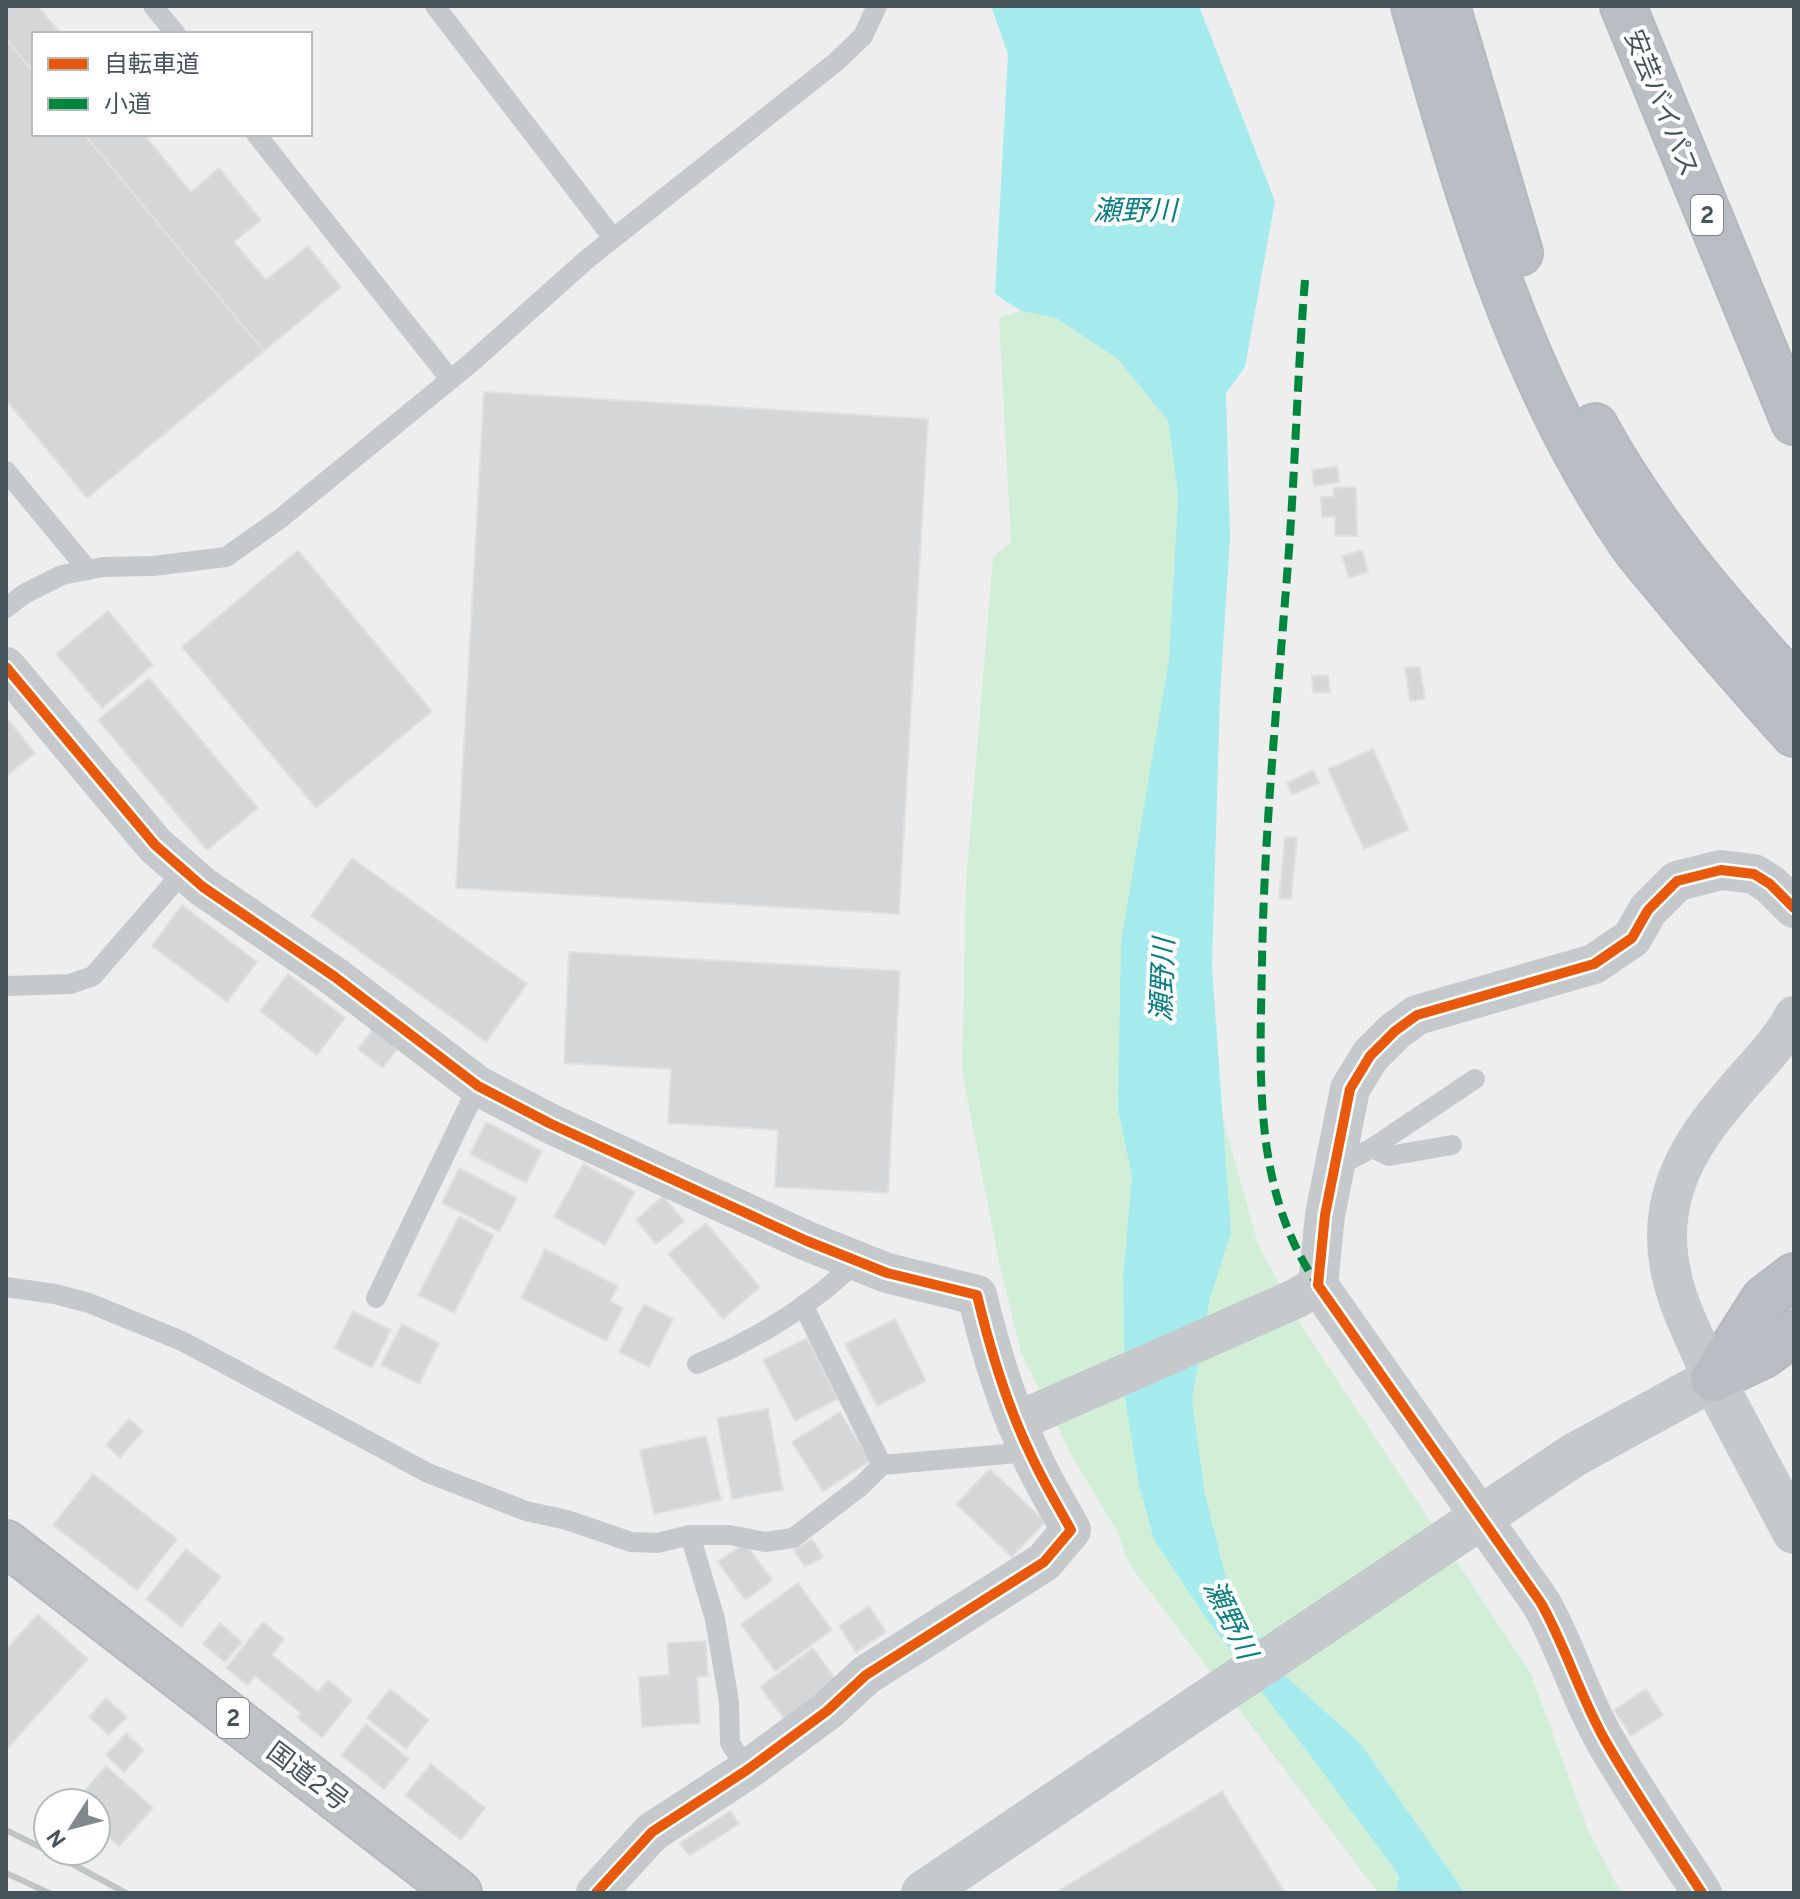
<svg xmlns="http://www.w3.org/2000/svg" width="1800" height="1899" viewBox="0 0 1800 1899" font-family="Overpass,'Noto Sans JP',sans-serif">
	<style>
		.green { fill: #d1efd7 }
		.water { fill: #a5ebee }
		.building { fill: #d5d6d7; stroke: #e0e0e1; stroke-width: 2 }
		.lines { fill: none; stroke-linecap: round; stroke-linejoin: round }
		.trunk-casing { stroke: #b3babe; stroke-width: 48 }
		.motorway-casing { stroke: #b3babe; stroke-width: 48 }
		.service { stroke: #c5c9cb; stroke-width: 20 }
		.minor { stroke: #c5c9cb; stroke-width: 40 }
		.tertiary { stroke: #c5c9cb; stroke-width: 44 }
		.trunk { stroke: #bec3c6; stroke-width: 44 }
		.motorway { stroke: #b8bec3; stroke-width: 44 }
		.rail { stroke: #c1c4c5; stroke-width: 6 }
		.tertiary-bridge { stroke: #c5c9cb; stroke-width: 44 }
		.quiet { stroke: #00873e; stroke-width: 8; stroke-dasharray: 16 8; stroke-linecap: butt }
		.cycleway-casing { stroke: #fff; stroke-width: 15 }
		.cycleway { stroke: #e8590c; stroke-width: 10 }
		.labels { text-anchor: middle; stroke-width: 8; stroke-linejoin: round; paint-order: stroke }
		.shield { fill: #fff; stroke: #7d878c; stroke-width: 2 }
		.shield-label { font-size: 24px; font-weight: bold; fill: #45545b }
		.street-label { font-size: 26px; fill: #45545b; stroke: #fff }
		.water-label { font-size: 28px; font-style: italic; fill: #0a8085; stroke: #fff }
	</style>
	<rect width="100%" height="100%" fill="#efeeee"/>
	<g class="green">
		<path d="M1021 311 1056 318 1118 359 1168 421 1178 495 1169 659 1118 1110 1132 1177 1123 1275 1125 1399 1139 1485 1154 1540 1206 1618 1319 1767 1399 1876 1396 1893H1378L1129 1564 1117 1531 1071 1454 1021 1352 999 1262 962 1071 966 882 993 557 1011 542 999 318Z"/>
		<path d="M1221 1112 1258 1244 1303 1328 1531 1674 1588 1830 1621 1893H1465L1360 1743 1278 1669 1228 1586 1205 1494 1192 1400 1210 1298 1230 1233Z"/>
	</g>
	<path class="water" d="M991 6H1199L1275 201 1245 367 1226 393 1230 538 1220 696 1212 967 1231 1233 1210 1298 1192 1400 1205 1494 1228 1586 1278 1669 1360 1743 1465 1893H1396L1399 1876 1319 1767 1206 1618 1154 1540 1139 1485 1125 1399 1123 1275 1132 1177 1118 1110 1121 942 1169 659 1178 495 1168 421 1118 359 1056 318 1021 311 995 294 1008 54Z"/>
	<g class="building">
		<path d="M6 6H38L61 34H34V73L6 39Z"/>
		<path d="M6 39 34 73V134H84L264 351 87 498 6 400Z"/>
		<path d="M84 134H144L191 192 219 168 261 220 234 242 266 280 308 246 341 287 264 351Z"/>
		<path d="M484 392 928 419 899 914 456 888Z"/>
		<path d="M1337 466 1339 482 1314 486 1312 470Z"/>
		<path d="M1356 487 1357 536H1335V517H1322L1321 497H1334L1333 488Z"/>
		<path d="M298 550 432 711 316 808 182 647Z"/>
		<path d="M1362 550 1368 572 1349 578 1342 556Z"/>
		<path d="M108 611 153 665 102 708 56 654Z"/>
		<path d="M1420 667 1425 699 1410 701 1405 668Z"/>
		<path d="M1328 675 1330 692 1313 693 1312 676Z"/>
		<path d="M149 678 258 808 207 850 98 720Z"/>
		<path d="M6 717 35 753 6 777Z"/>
		<path d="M1373 749 1409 830 1364 849 1328 769Z"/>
		<path d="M1313 770 1319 783 1292 795 1287 783Z"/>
		<path d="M1285 837 1297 838 1291 899 1279 898Z"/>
		<path d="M352 858 527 984 486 1042 311 916Z"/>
		<path d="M182 905 257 962 227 1002 152 946Z"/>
		<path d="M569 952 900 971 888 1193 775 1187 778 1130 668 1123 671 1069 564 1063Z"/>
		<path d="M288 974 345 1018 317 1055 260 1011Z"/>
		<path d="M375 1026 400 1045 383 1068 358 1049Z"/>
		<path d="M486 1122 542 1151 526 1183 470 1154Z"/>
		<path d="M583 1164 635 1192 605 1245 554 1217Z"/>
		<path d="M459 1168 517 1198 499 1232 442 1203Z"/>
		<path d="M663 1196 684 1221 656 1244 636 1220Z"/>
		<path d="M459 1216 494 1235 454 1313 418 1295Z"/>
		<path d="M706 1223 760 1287 723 1319 668 1254Z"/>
		<path d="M545 1249 618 1286 610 1301 623 1308 606 1341 521 1298Z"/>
		<path d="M644 1304 673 1319 649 1367 619 1352Z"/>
		<path d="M353 1311 391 1330 372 1368 334 1348Z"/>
		<path d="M895 1319 926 1381 877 1406 845 1344Z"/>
		<path d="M402 1324 439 1343 419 1384 381 1365Z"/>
		<path d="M807 1338 838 1399 795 1421 763 1360Z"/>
		<path d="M768 1409 783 1490 732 1499 717 1418Z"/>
		<path d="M840 1412 870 1461 823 1491 792 1442Z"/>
		<path d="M129 1419 143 1431 120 1458 106 1445Z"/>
		<path d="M706 1436 721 1500 654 1514 640 1450Z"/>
		<path d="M990 1469 1045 1522 1012 1557 956 1504Z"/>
		<path d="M93 1474 177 1539 137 1590 53 1525Z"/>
		<path d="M812 1539 823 1557 805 1567 794 1550Z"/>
		<path d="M745 1543 772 1580 745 1600 718 1562Z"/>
		<path d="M186 1549 221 1577 181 1627 146 1599Z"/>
		<path d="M798 1583 832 1630 775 1671 741 1624Z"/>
		<path d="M869 1606 886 1632 856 1652 839 1626Z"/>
		<path d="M38 1614 88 1659 6 1750V1650Z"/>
		<path d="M263 1622 284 1639 272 1655 318 1692 328 1680 352 1700 322 1738 297 1717 301 1713 255 1676 248 1685 226 1668Z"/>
		<path d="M220 1623 242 1642 225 1662 203 1644Z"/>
		<path d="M706 1641 708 1676 697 1677 700 1723 642 1727 639 1677 669 1675 667 1643Z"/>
		<path d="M813 1648 837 1681 785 1720 760 1687Z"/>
		<path d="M390 1689 429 1720 406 1749 367 1718Z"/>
		<path d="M1646 1689 1663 1715 1631 1736 1614 1710Z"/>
		<path d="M106 1698 127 1717 109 1735 89 1717Z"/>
		<path d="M366 1724 409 1759 384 1789 341 1755Z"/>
		<path d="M126 1733 144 1750 124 1772 106 1755Z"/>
		<path d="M431 1764 485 1808 461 1840 405 1795Z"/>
		<path d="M106 1766 153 1808 119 1846 96 1826V1803H74Z"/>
		<path d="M1222 1791 1285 1893H1055Z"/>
		<path d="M731 1811 739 1824 689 1856 680 1843Z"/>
	</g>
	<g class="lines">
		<defs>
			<path id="trunk" d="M6 1543 459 1893"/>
			<g id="motorway">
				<path d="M1414 6C1467 193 1520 383 1632 544 1644 561 1658 576 1671 592 1710 640 1752 687 1794 734"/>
				<path d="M1447 6 1520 253"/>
				<path d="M1623 6 1794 422"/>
				<path d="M1595 426C1647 522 1721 607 1794 687"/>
				<path d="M1713 1379 1764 1299 1794 1276"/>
				<path d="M1713 1379 1764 1355 1794 1333"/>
			</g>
		</defs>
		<use href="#trunk" class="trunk-casing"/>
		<use href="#motorway" class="motorway-casing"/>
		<g class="service">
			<path d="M153 6 176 34"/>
			<path d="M435 6 613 238"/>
			<path d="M256 134 450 379"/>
			<path d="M6 471 88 570"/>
			<path d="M6 608 24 594 62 575 103 567 153 566 226 557 281 518 472 362 586 260 836 62 863 36 877 6"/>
			<path d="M6 986 70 984 93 976 184 871"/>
			<path d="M1372 1148 1389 1156 1452 1145"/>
			<path d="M1335 1168 1372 1148 1475 1079"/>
			<path d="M6 1287 55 1294 89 1303 182 1341 428 1473 526 1511 567 1520 631 1542 657 1543 690 1535H729L765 1542 793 1538 861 1486 882 1465 1029 1452"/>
			<path d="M376 1298 478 1086"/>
			<path d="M803 1305 882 1465"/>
			<path d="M697 1364C755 1340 812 1305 857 1261"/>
			<path d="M690 1535 715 1619 729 1702 730 1743 747 1770"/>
		</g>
		<g class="minor">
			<path d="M6 667 155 845 203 887 335 977 478 1086 551 1124 807 1241 887 1273 977 1295C990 1349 1006 1403 1030 1453 1042 1480 1057 1504 1071 1530L1044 1562 866 1675 827 1711 747 1770 652 1832 596 1893"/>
			<path d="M1713 1379C1701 1351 1686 1323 1677 1295 1652 1219 1676 1160 1725 1103 1746 1076 1779 1046 1794 1016"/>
			<path d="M1016 1422 1297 1298 1318 1285"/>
			<path d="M1702 1893C1670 1843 1635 1793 1606 1742 1580 1697 1566 1647 1541 1603L1318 1285 1325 1215 1350 1089 1370 1056 1395 1031 1417 1015 1594 964 1632 938 1648 910 1677 881 1721 870 1754 874 1770 884 1794 908"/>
		</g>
		<g class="tertiary">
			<path d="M1574 1455 1713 1379 1794 1532"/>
			<path d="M923 1893 1198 1707"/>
		</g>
		<use href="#trunk" class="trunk"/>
		<use href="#motorway" class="motorway"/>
		<g class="rail">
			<path d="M6 1830 48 1851"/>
			<path d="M48 1851 126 1893"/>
			<path d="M6 1873 49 1893"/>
		</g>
		<path class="tertiary-bridge" d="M1198 1707 1574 1455"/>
		<path class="quiet" d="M1305 280C1297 379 1295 478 1287 576 1277 705 1264 834 1262 963 1260 1073 1252 1191 1318 1285"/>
		<defs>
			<g id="cycleway">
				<path d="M6 667 155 845 203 887 335 977 478 1086 551 1124 807 1241 887 1273 977 1295C990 1349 1006 1403 1030 1453 1042 1480 1057 1504 1071 1530L1044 1562 866 1675 827 1711 747 1770 652 1832 596 1893"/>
				<path d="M1702 1893C1670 1843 1635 1793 1606 1742 1580 1697 1566 1647 1541 1603L1318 1285 1325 1215 1350 1089 1370 1056 1395 1031 1417 1015 1594 964 1632 938 1648 910 1677 881 1721 870 1754 874 1770 884 1794 908"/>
			</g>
		</defs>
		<use href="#cycleway" class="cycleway-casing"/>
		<use href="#cycleway" class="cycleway"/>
	</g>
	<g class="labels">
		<g class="shield">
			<rect x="1691" y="195" width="32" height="40" rx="6"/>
			<rect x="217" y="1698" width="32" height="40" rx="6"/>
		</g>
		<g class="shield-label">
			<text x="1707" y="223">2</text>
			<text x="233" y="1726">2</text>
		</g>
		<g class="street-label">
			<text transform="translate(1662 103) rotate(68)" y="9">安芸バイパス</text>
			<text transform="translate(308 1776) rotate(37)" y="9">国道2号</text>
		</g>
		<g class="water-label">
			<text x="1135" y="220">瀬野川</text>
			<text transform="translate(1162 980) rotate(-88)" y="10">瀬野川</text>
			<text transform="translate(1231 1619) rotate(64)" y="10">瀬野川</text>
		</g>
	</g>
	<rect width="1800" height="1899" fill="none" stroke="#45545b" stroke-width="16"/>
	<rect x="32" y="32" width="280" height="104" fill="#ffffff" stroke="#b5bbbd" stroke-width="2"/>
	<rect x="48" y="58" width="40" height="12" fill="#e8590c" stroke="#b5bbbd" stroke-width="2"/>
	<text x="104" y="72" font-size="24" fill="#45545b">自転車道</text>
	<rect x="48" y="98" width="40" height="12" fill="#00873e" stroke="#b5bbbd" stroke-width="2"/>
	<text x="104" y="112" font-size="24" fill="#45545b">小道</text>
	<g transform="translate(72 1827) rotate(234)"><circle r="38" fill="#ffffff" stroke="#b5bbbd" stroke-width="2"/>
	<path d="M0-6L14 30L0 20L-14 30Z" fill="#808a8e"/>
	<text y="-12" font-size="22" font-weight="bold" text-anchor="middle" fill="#45545b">N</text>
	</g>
</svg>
